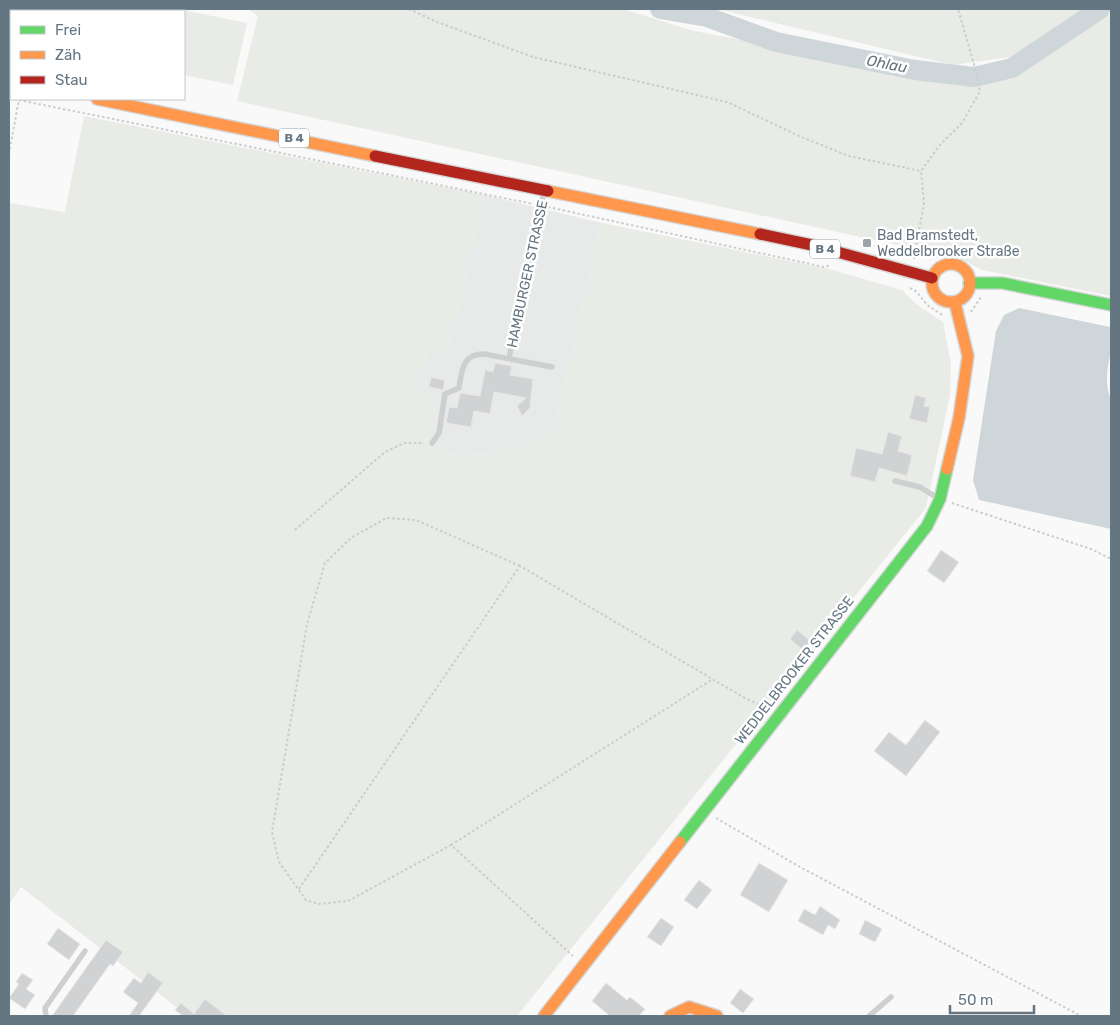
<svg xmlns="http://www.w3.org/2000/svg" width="1120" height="1025" viewBox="0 0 1120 1025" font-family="Rubik,sans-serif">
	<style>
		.built { fill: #e8e9e9 }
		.green { fill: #e8ebe6 }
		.water { fill: #ced6d9 }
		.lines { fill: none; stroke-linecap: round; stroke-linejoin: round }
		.river { stroke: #ced6d9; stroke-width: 20 }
		.building { fill: #d0d2d3; stroke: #e8e8e8 }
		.fast-casing { stroke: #d5d6d7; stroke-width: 14 }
		.slow-casing { stroke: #d5d6d7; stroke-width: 14 }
		.jam-casing { stroke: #d5d6d7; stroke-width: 14 }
		.path { stroke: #cbcccd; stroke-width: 2; stroke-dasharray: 2.5 2.5; stroke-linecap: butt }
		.lane { stroke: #cecfd0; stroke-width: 5.5 }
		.fast { stroke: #63d668; stroke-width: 11 }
		.slow { stroke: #ff974d; stroke-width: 11 }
		.jam { stroke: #b3261e; stroke-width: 11 }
		.poi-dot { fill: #99a4ac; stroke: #fff; stroke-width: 2 }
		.labels { text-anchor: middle; stroke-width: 5; stroke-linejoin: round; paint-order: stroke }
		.shield { fill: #fff; stroke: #939fa8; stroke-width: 1 }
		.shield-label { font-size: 12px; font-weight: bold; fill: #657683 }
		.poi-label { font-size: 14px; fill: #657683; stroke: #fff; text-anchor: start }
		.street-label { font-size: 14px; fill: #657683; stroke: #fff }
		.water-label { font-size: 15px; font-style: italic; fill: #60757c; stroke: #fff }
	</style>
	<rect width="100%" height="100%" fill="#f9f9f9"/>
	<path class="built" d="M485 195 602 223 552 438 492 455 441 453 434 433 437 409 419 385 428 348 447 352Z"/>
	<g class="green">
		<path d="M95 9H178L247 23 233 85 184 75V11H94Z"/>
		<path d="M248 9H623L694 31 943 77 1017 72 1111 9V296L982 270 960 258H934L925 251 237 101 258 16Z"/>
		<path d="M717 9H1096L1018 56 953 65Z"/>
		<path d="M84 116 485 195 447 352 428 348 419 385 437 409 434 433 441 453 492 455 552 438 602 223 829 269 902 290 916 304 943 322 951 364 950 395 926 508 517 1016H188L21 887 9 904V203L65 212Z"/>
	</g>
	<path class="water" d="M1019 308 1110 327C1118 346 1099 374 1111 399V529L979 500 973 480 996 331 1004 315Z"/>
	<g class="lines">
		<path class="river" d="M660 9 707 17 776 42 915 70 974 77 1012 68 1100 9"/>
	</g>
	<g class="building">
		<path d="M495 363 512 366 510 375 533 379 530 408 522 416 517 406 526 398 494 392 490 414 474 411 471 427 446 423 449 407 457 408 460 393 480 396 485 370 493 372Z"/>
		<path d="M431 377 445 380 443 390 429 387Z"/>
		<path d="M915 395 926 398 924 406 930 407 927 423 909 419Z"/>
		<path d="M888 432 902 436 898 451 912 455 907 476 879 468 875 482 850 476 856 448 882 454Z"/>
		<path d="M941 550 959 562 944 583 927 571Z"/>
		<path d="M797 630 811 641 803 650 790 639Z"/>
		<path d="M925 720 940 732 906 776 874 751 889 732 906 745Z"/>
		<path d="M759 863 788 880 769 912 740 895Z"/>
		<path d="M699 880 712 890 697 909 684 900Z"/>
		<path d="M820 906 840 920 835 929 828 925 823 935 798 921 804 909 815 915Z"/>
		<path d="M661 918 674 927 661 946 647 937Z"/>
		<path d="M865 920 882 929 875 942 859 934Z"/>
		<path d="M58 928 80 944 69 960 47 944Z"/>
		<path d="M106 940 123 952 113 966 110 964 73 1016H52Z"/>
		<path d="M148 972 163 983 139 1016H129L138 1003 123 992 134 978 141 983Z"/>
		<path d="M22 973 33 980 26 989 35 995 25 1009 9 998 19 984 16 982Z"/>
		<path d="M606 983 627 1000 630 997 645 1009 639 1016H610L592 1001Z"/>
		<path d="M740 989 754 999 743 1013 730 1003Z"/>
		<path d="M205 999 227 1016H183L175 1010 181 1003 194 1014Z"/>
	</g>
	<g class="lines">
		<defs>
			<g id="fast">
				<path d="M969 283H1002L1111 305"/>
				<path d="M680 842 927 526 940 499 947 469"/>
			</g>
			<g id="slow">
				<path d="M9 81H11"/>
				<path d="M97 99 375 156"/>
				<path d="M548 191 760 234"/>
				<circle cx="951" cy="283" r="19"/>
				<path d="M947 469 959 418 968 356 955 303"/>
				<path d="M544 1016 680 842"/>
				<path d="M670 1016 689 1007 717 1016"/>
			</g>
			<g id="jam">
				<path d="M375 156 548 191"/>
				<path d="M760 234 812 245 932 278"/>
			</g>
		</defs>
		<use href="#fast" class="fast-casing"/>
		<use href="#slow" class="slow-casing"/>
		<use href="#jam" class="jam-casing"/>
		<g class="path">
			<path d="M409 9 437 22 533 57 727 102 799 136 849 156 921 171"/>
			<path d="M9 98 533 204"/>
			<path d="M9 154 19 99"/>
			<path d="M548 207 824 267 831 265"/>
			<path d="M914 259 924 203 921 171 939 146 962 123 980 91 974 64 958 9"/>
			<path d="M910 288 917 292 927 305 944 316"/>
			<path d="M971 312 981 297"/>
			<path d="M952 503 1091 549 1111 559"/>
			<path d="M295 530 385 452 404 443H424"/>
			<path d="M520 566 416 520 386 518 351 538 325 563 307 624 272 832 279 862 306 900 319 904 348 901 451 845 573 956"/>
			<path d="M716 818 800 867 1081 1016"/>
			<path d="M451 845 713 679"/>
			<path d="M299 889 520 566 743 697 768 709"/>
		</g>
		<g class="lane">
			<path d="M509 358 544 191"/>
			<path d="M432 443 439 433 445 394 459 388C462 370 462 354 484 354L552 367"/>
			<path d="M895 481 920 487 939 499"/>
			<path d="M46 1016 45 1008 85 951"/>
			<path d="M869 1016 891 997"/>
		</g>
		<use href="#fast" class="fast"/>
		<use href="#slow" class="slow"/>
		<use href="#jam" class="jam"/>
	</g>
	<rect class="poi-dot" x="862" y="238" width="10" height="10" rx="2.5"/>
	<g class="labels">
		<g class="shield">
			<rect x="279" y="128.5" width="30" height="19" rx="4"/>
			<rect x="810" y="239.5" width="30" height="19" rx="4"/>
		</g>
		<g class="shield-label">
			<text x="294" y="142">B 4</text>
			<text x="825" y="253">B 4</text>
		</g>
		<g class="poi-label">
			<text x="877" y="240">Bad Bramstedt,<tspan x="877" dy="16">Weddelbrooker Straße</tspan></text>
		</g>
		<g class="street-label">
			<text transform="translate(527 274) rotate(-78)" y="5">HAMBURGER STRASSE</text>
			<text transform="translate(794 670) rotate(-52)" y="5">WEDDELBROOKER STRASSE</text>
		</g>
		<g class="water-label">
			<text transform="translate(887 64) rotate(11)" y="5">Ohlau</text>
		</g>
	</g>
	<rect width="1120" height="1025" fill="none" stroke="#657683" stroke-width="20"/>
	<rect x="10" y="10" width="175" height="90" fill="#ffffff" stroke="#c1c8cd"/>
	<rect x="20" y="26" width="25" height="8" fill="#63d668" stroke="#c1c8cd"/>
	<text x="55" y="35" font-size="15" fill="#657683">Frei</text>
	<rect x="20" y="51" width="25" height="8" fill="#ff974d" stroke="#c1c8cd"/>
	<text x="55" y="60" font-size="15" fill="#657683">Zäh</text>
	<rect x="20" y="76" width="25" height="8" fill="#b3261e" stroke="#c1c8cd"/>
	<text x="55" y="85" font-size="15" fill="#657683">Stau</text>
	<path d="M950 1005v8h84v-8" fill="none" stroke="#657683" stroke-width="2.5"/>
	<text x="958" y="1005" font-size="15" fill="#657683" stroke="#ffffff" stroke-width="4" paint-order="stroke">50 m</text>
</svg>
